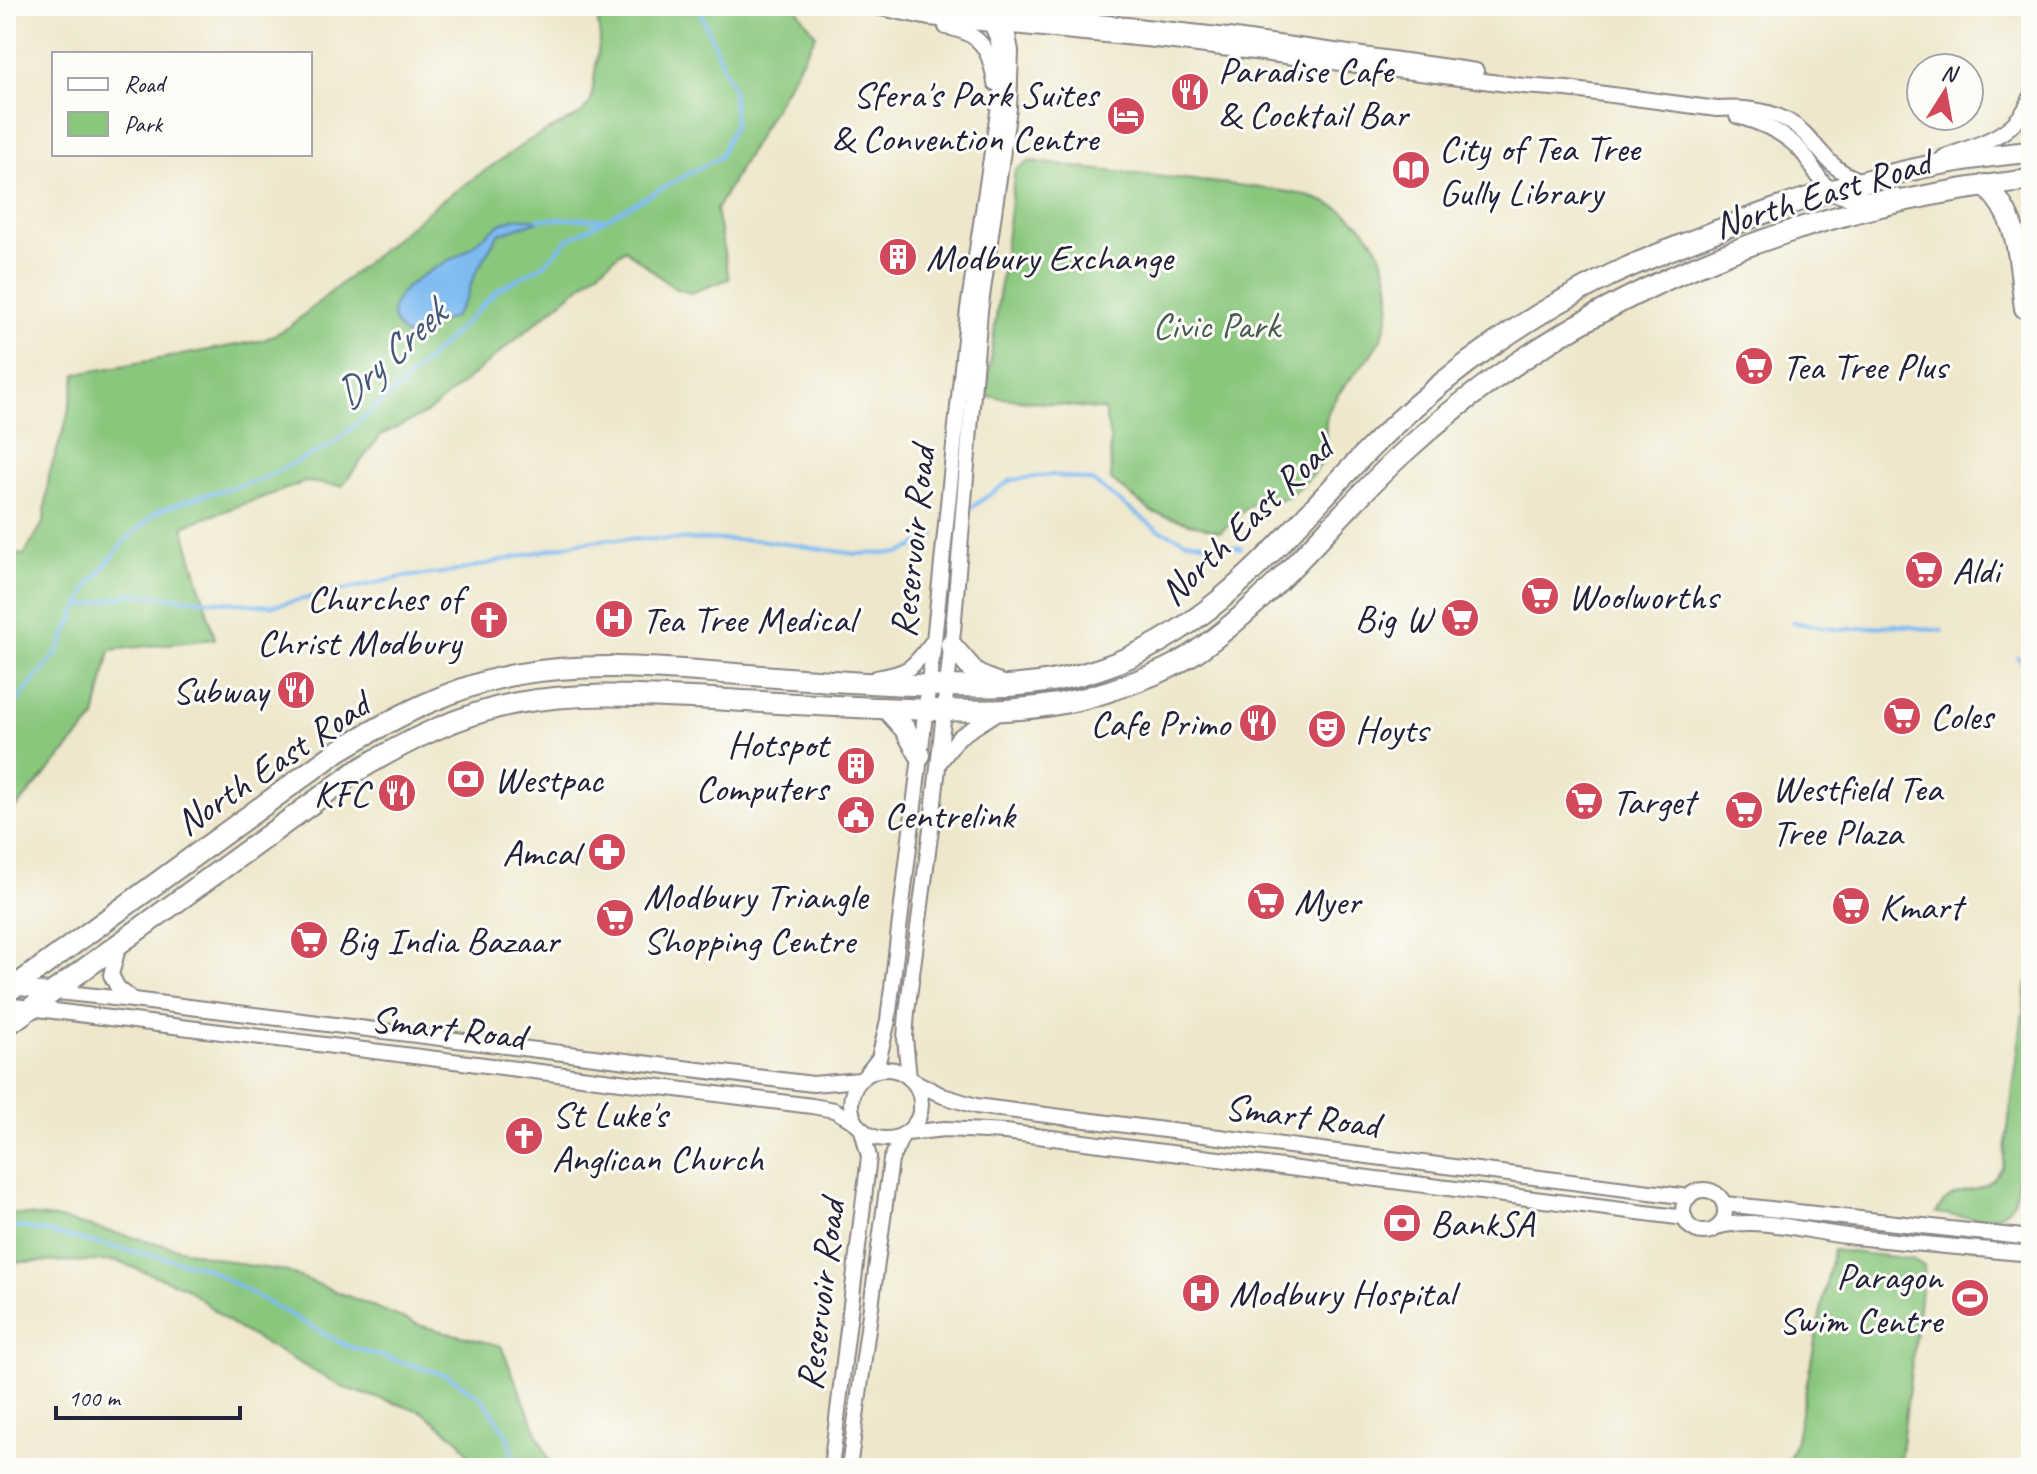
<svg xmlns="http://www.w3.org/2000/svg" width="2037" height="1474" viewBox="0 0 2037 1474" font-family="Caveat,sans-serif">
	<style>
		.green { fill: #89c77d; stroke: #56745c; stroke-width: 2 }
		.water { fill: #7ebbf1; stroke: #506e96; stroke-width: 2 }
		.lines { fill: none; stroke-linecap: round; stroke-linejoin: round }
		.stream { stroke: #7ebbf1; stroke-width: 4 }
		.secondary-casing { stroke: #888483; stroke-width: 18 }
		.highway-casing { stroke: #888483; stroke-width: 24 }
		.secondary { stroke: #fff; stroke-width: 14 }
		.highway { stroke: #fff; stroke-width: 20 }
		.labels { text-anchor: middle; stroke-width: 6; stroke-linejoin: round; paint-order: stroke }
		.poi-label { font-size: 38px; fill: #22223b; stroke: #fdfcf7; text-anchor: start }
		.street-label { font-size: 38px; fill: #22223b; stroke: #fdfcf7 }
		.park-label { font-size: 38px; fill: #465c52; stroke: #fdfcf7 }
		.water-label { font-size: 40px; font-style: italic; fill: #42587b; stroke: #fdfcf7 }
	</style>
	<rect width="100%" height="100%" fill="#fdfcf7"/>
	<filter id="ink" filterUnits="userSpaceOnUse"><feTurbulence type="fractalNoise" baseFrequency=".0125" numOctaves="2"/><feDisplacementMap in="SourceGraphic" scale="16" xChannelSelector="R" yChannelSelector="G"/><feConvolveMatrix kernelMatrix="1 2 1 2 8 2 1 2 1" color-interpolation-filters="sRGB"/></filter>
	<filter id="wash" filterUnits="userSpaceOnUse"><feTurbulence type="fractalNoise" baseFrequency=".006" numOctaves="4" result="noise"/><feDisplacementMap in="SourceGraphic" scale="32" xChannelSelector="R" yChannelSelector="G"/><feGaussianBlur stdDeviation="1.8" result="paint"/><feColorMatrix in="noise" values="0 0 0 0 0 0 0 0 0 0 0 0 0 0 0 0 0 1.4 0 .05"/><feComposite in="paint" operator="in"/></filter>
	<g filter="url(#wash)">
		<rect width="100%" height="100%" fill="#eee7cb"/>
		<g class="green">
			<path d="M602 6H795L816 35 716 210 729 279 690 293 674 288 625 249 427 413 381 435 342 486 305 482 183 526 215 639 110 650 95 718 9 816 6 867V553L24 555 44 521 49 474 66 423 76 374 264 340 289 327 438 203 528 141 581 114 591 101 600 38 598 22Z"/>
			<path d="M1031 161C1099 172 1168 176 1236 185 1267 189 1301 191 1330 204 1384 227 1407 297 1376 347 1362 369 1340 386 1329 410 1320 430 1333 450 1318 468 1310 478 1293 496 1281 499 1272 501 1259 499 1252 504 1241 511 1231 524 1220 532L1152 512 1111 480 1110 437 1104 410 986 396 1015 170Z"/>
			<path d="M2027 982H2031V1115L2014 1201C1998 1228 1962 1216 1936 1213 1953 1183 1970 1198 1991 1181 1996 1178 2000 1170 2003 1166Z"/>
			<path d="M6 1213 55 1218 245 1265 285 1271 422 1326 501 1346 552 1468H477L460 1441 421 1411 344 1388 234 1326 185 1287 116 1261 6 1262Z"/>
			<path d="M1833 1250 1912 1259 1924 1266 1899 1468H1785L1795 1444Z"/>
		</g>
		<path class="water" d="M516 218 542 220 498 234 474 276 466 299 454 317 406 336C362 298 438 268 464 252 484 239 491 225 516 218Z"/>
		<g class="lines">
			<g class="stream">
				<path d="M537 219H602"/>
				<path d="M972 507 1011 480 1052 475 1092 481 1157 529 1187 541 1241 548"/>
				<path d="M79 607 132 594 272 606 403 577 452 572 577 543 611 539 760 540 855 554 901 553 935 535"/>
				<path d="M1792 622 1840 630 1896 625 1942 631"/>
				<path d="M2017 657 2031 668"/>
				<path d="M6 710 13 706 57 653 88 587 124 542 158 511 197 497 259 480 332 445 399 388 499 289 544 265 567 240 720 157 735 123 733 90 701 13V6"/>
				<path d="M6 1228 22 1227 202 1266 347 1346 449 1376 483 1399 505 1431 519 1468"/>
			</g>
		</g>
	</g>
	<g filter="url(#ink)">
		<g class="lines">
			<defs>
				<g id="secondary">
					<path d="M871 6 929 18 1166 41 1523 86 1567 89 1717 109C1748 107 1783 111 1805 134 1826 156 1832 171 1862 181"/>
					<path d="M929 10 1034 15 1228 36 1476 71"/>
					<path d="M946 27C981 33 990 49 995 83"/>
					<path d="M1737 116C1763 123 1790 135 1806 157 1816 171 1822 188 1839 195 1856 202 1878 197 1896 196"/>
					<path d="M1944 157C1980 144 2017 135 2031 97"/>
					<path d="M876 678C911 672 912 668 933 641"/>
					<path d="M939 763 959 737 998 712"/>
					<path d="M119 944 111 975 118 988 133 1000"/>
					<path d="M10 987 133 1000 813 1084 860 1080"/>
					<path d="M6 1005 812 1106 834 1110 855 1122"/>
					<circle cx="886" cy="1104" r="35"/>
					<path d="M866 1075 879 1058 888 1020 934 641 968 309 1002 86 998 40 984 6"/>
					<path d="M909 1078 905 1038 907 1012 932 821 953 631 980 311 1009 108 1011 51 1006 25 997 6"/>
					<path d="M912 1080 943 1096 976 1106 1689 1197"/>
					<path d="M906 1133 945 1129 1005 1132 1685 1218"/>
					<circle cx="1704" cy="1211" r="21"/>
					<path d="M1725 1204 2031 1238"/>
					<path d="M1720 1226C1763 1217 1804 1231 1847 1236 1908 1243 1970 1248 2031 1254"/>
					<path d="M831 1468 869 1157 862 1130"/>
					<path d="M849 1468 891 1160 902 1136"/>
				</g>
				<g id="highway">
					<path d="M1985 185C2022 221 2018 260 2025 308"/>
					<path d="M951 645 977 675 996 683"/>
					<path d="M887 709 905 729 920 755"/>
					<path d="M6 993 338 751C393 718 454 685 519 674 588 662 656 668 725 673 788 678 850 683 913 685 981 687 1033 691 1099 669 1228 626 1298 515 1393 426 1455 367 1531 314 1609 276 1640 261 1672 249 1704 236 1810 193 1917 161 2031 152"/>
					<path d="M6 1026 355 772C405 742 459 714 517 703 582 691 647 696 712 699 777 703 842 707 907 709 979 712 1040 714 1109 691 1132 683 1157 675 1178 663 1261 615 1331 519 1402 454 1573 296 1801 205 2031 180"/>
				</g>
			</defs>
			<use href="#secondary" class="secondary-casing"/>
			<use href="#highway" class="highway-casing"/>
			<use href="#secondary" class="secondary"/>
			<use href="#highway" class="highway"/>
		</g>
	</g>
	<defs>
		<symbol id="restaurant-disc" viewBox="-11 -11 22 22"><circle r="9.5" fill="#d1495b" stroke="#fdfcf7"/><path d="M-5-6h1v4h1v-4h1v4h1v-4h1v5L-1.5 .5V6h-2V.5L-5-1ZM5-6V6H3V1.5H1.5Q1.5-4 5-6Z" fill="#fff"/></symbol>
		<symbol id="hotel-disc" viewBox="-11 -11 22 22"><circle r="9.5" fill="#d1495b" stroke="#fdfcf7"/><path d="M-6-4.5h1.5V1H6V5H4.5V3h-9V5H-6ZM-4 0a1.8 1.8 0 1 1 3.6 0ZM.5 0V-2.5h3Q6-2.5 6 0Z" fill="#fff"/></symbol>
		<symbol id="library-disc" viewBox="-11 -11 22 22"><circle r="9.5" fill="#d1495b" stroke="#fdfcf7"/><path d="M-6-4Q-3-5.5-.7-3.5V5Q-3 3-6 4ZM6-4Q3-5.5 .7-3.5V5Q3 3 6 4Z" fill="#fff"/></symbol>
		<symbol id="building-disc" viewBox="-11 -11 22 22"><circle r="9.5" fill="#d1495b" stroke="#fdfcf7"/><path d="M-4-6H4V6H1V3H-1V6H-4ZM-2.5-4.3h1.7v1.8h-1.7ZM.8-4.3h1.7v1.8H.8ZM-2.5-1h1.7V.8h-1.7ZM.8-1h1.7V.8H.8Z" fill="#fff"/></symbol>
		<symbol id="supermarket-disc" viewBox="-11 -11 22 22"><circle r="9.5" fill="#d1495b" stroke="#fdfcf7"/><path d="M-6-5.5h2.5l.6 2H6L4.5 2H-2.5L-4.4-4H-6ZM-1.5 3.2a1.3 1.3 0 1 0 .1 0ZM3 3.2a1.3 1.3 0 1 0 .1 0Z" fill="#fff"/></symbol>
		<symbol id="hospital-disc" viewBox="-11 -11 22 22"><circle r="9.5" fill="#d1495b" stroke="#fdfcf7"/><path d="M-5-5h3v3.5h4V-5h3V5h-3V1.5h-4V5h-3Z" fill="#fff"/></symbol>
		<symbol id="church-disc" viewBox="-11 -11 22 22"><circle r="9.5" fill="#d1495b" stroke="#fdfcf7"/><path d="M-1.2-6h2.4v3.5h3.3v2.4h-3.3V6h-2.4V-.1h-3.3v-2.4h3.3Z" fill="#fff"/></symbol>
		<symbol id="theatre-disc" viewBox="-11 -11 22 22"><circle r="9.5" fill="#d1495b" stroke="#fdfcf7"/><path d="M-5-5.5Q0-4 5-5.5V0Q5 5 0 6Q-5 5-5 0ZM-3.3-2.5H-1v1.5H-3.3ZM1-2.5H3.3v1.5H1ZM-2.8 1Q0 5.5 2.8 1Z" fill="#fff"/></symbol>
		<symbol id="bank-disc" viewBox="-11 -11 22 22"><circle r="9.5" fill="#d1495b" stroke="#fdfcf7"/><path d="M-6-4H6V4H-6ZM0-2.3a2.3 2.3 0 1 0 0 4.6a2.3 2.3 0 1 0 0-4.6Z" fill="#fff"/></symbol>
		<symbol id="civic-disc" viewBox="-11 -11 22 22"><circle r="9.5" fill="#d1495b" stroke="#fdfcf7"/><path d="M-.6-6.5H3V-4.5H.6V-3L4-1V1h2V6H-6V1h2V-1L-.6-3ZM-1.2 2.5V6h2.4V2.5Z" fill="#fff"/></symbol>
		<symbol id="pharmacy-disc" viewBox="-11 -11 22 22"><circle r="9.5" fill="#d1495b" stroke="#fdfcf7"/><path d="M-2-6h4v4h4v4h-4v4h-4v-4h-4v-4h4Z" fill="#fff"/></symbol>
		<symbol id="stadium-disc" viewBox="-11 -11 22 22"><circle r="9.5" fill="#d1495b" stroke="#fdfcf7"/><path d="M0-5a6.5 5 0 1 0 0 10a6.5 5 0 1 0 0-10ZM-3.5-1.8h7v3.6h-7Z" fill="#fff"/></symbol>
	</defs>
	<g fill-rule="evenodd">
		<use href="#restaurant-disc" x="1168" y="70" width="44" height="44"/>
		<use href="#hotel-disc" x="1104" y="94" width="44" height="44"/>
		<use href="#library-disc" x="1389" y="148" width="44" height="44"/>
		<use href="#building-disc" x="876" y="235" width="44" height="44"/>
		<use href="#supermarket-disc" x="1732" y="344" width="44" height="44"/>
		<use href="#supermarket-disc" x="1902" y="548" width="44" height="44"/>
		<use href="#supermarket-disc" x="1518" y="574" width="44" height="44"/>
		<use href="#supermarket-disc" x="1438" y="596" width="44" height="44"/>
		<use href="#hospital-disc" x="592" y="597" width="44" height="44"/>
		<use href="#church-disc" x="467" y="598" width="44" height="44"/>
		<use href="#restaurant-disc" x="274" y="668" width="44" height="44"/>
		<use href="#supermarket-disc" x="1880" y="694" width="44" height="44"/>
		<use href="#restaurant-disc" x="1236" y="701" width="44" height="44"/>
		<use href="#theatre-disc" x="1305" y="707" width="44" height="44"/>
		<use href="#building-disc" x="834" y="744" width="44" height="44"/>
		<use href="#bank-disc" x="444" y="757" width="44" height="44"/>
		<use href="#restaurant-disc" x="375" y="771" width="44" height="44"/>
		<use href="#supermarket-disc" x="1562" y="779" width="44" height="44"/>
		<use href="#supermarket-disc" x="1722" y="788" width="44" height="44"/>
		<use href="#civic-disc" x="834" y="793" width="44" height="44"/>
		<use href="#pharmacy-disc" x="585" y="830" width="44" height="44"/>
		<use href="#supermarket-disc" x="1244" y="879" width="44" height="44"/>
		<use href="#supermarket-disc" x="1829" y="884" width="44" height="44"/>
		<use href="#supermarket-disc" x="593" y="896" width="44" height="44"/>
		<use href="#supermarket-disc" x="287" y="918" width="44" height="44"/>
		<use href="#church-disc" x="502" y="1114" width="44" height="44"/>
		<use href="#bank-disc" x="1380" y="1201" width="44" height="44"/>
		<use href="#hospital-disc" x="1179" y="1271" width="44" height="44"/>
		<use href="#stadium-disc" x="1948" y="1276" width="44" height="44"/>
	</g>
	<g class="labels">
		<g class="poi-label">
			<text x="1218" y="83">Paradise Cafe<tspan x="1218" dy="44">&amp; Cocktail Bar</tspan></text>
			<text x="1098" y="107" text-anchor="end">Sfera's Park Suites<tspan x="1098" dy="44">&amp; Convention Centre</tspan></text>
			<text x="1439" y="161">City of Tea Tree<tspan x="1439" dy="44">Gully Library</tspan></text>
			<text x="926" y="270">Modbury Exchange</text>
			<text x="1782" y="379">Tea Tree Plus</text>
			<text x="1952" y="583">Aldi</text>
			<text x="1568" y="609">Woolworths</text>
			<text x="461" y="611" text-anchor="end">Churches of<tspan x="461" dy="44">Christ Modbury</tspan></text>
			<text x="1432" y="631" text-anchor="end">Big W</text>
			<text x="642" y="632">Tea Tree Medical</text>
			<text x="268" y="703" text-anchor="end">Subway</text>
			<text x="1930" y="729">Coles</text>
			<text x="1230" y="736" text-anchor="end">Cafe Primo</text>
			<text x="1355" y="742">Hoyts</text>
			<text x="828" y="757" text-anchor="end">Hotspot<tspan x="828" dy="44">Computers</tspan></text>
			<text x="494" y="792">Westpac</text>
			<text x="1772" y="801">Westfield Tea<tspan x="1772" dy="44">Tree Plaza</tspan></text>
			<text x="369" y="806" text-anchor="end">KFC</text>
			<text x="1612" y="814">Target</text>
			<text x="884" y="828">Centrelink</text>
			<text x="579" y="865" text-anchor="end">Amcal</text>
			<text x="643" y="909">Modbury Triangle<tspan x="643" dy="44">Shopping Centre</tspan></text>
			<text x="1294" y="914">Myer</text>
			<text x="1879" y="919">Kmart</text>
			<text x="337" y="953">Big India Bazaar</text>
			<text x="552" y="1127">St Luke's<tspan x="552" dy="44">Anglican Church</tspan></text>
			<text x="1430" y="1236">BankSA</text>
			<text x="1942" y="1289" text-anchor="end">Paragon<tspan x="1942" dy="44">Swim Centre</tspan></text>
			<text x="1229" y="1306">Modbury Hospital</text>
		</g>
		<g class="street-label">
			<text transform="translate(1822 193) rotate(-17)" y="13">North East Road</text>
			<text transform="translate(1246 520) rotate(-44)" y="13">North East Road</text>
			<text transform="translate(912 542) rotate(-84)" y="13">Reservoir Road</text>
			<text transform="translate(272 763) rotate(-34)" y="13">North East Road</text>
			<text transform="translate(448 1027) rotate(7)" y="13">Smart Road</text>
			<text transform="translate(1302 1115) rotate(7)" y="13">Smart Road</text>
			<text transform="translate(820 1295) rotate(-83)" y="13">Reservoir Road</text>
		</g>
		<g class="park-label">
			<text x="1216" y="338">Civic Park</text>
		</g>
		<g class="water-label">
			<text transform="translate(389 354) rotate(-43)" y="14">Dry Creek</text>
		</g>
	</g>
	<rect width="2037" height="1474" fill="none" stroke="#fdfcf7" stroke-width="32"/>
	<rect x="52" y="52" width="260" height="104" fill="#fdfcf7" stroke="#a5a5ac" stroke-width="2"/>
	<rect x="68" y="78" width="40" height="12" fill="#ffffff" stroke="#a5a5ac" stroke-width="2"/>
	<text x="124" y="92" font-size="24" fill="#22223b">Road</text>
	<rect x="68" y="112" width="40" height="24" fill="#89c77d" stroke="#a5a5ac" stroke-width="2"/>
	<text x="124" y="132" font-size="24" fill="#22223b">Park</text>
	<g transform="translate(1945 92) rotate(11)"><circle r="38" fill="#fdfcf7" stroke="#a5a5ac" stroke-width="2"/>
	<path d="M0-6L14 30L0 20L-14 30Z" fill="#d1495b"/>
	<text y="-12" font-size="22" font-weight="bold" text-anchor="middle" fill="#22223b">N</text>
	</g>
	<path d="M56 1406v12h184v-12" fill="none" stroke="#22223b" stroke-width="4"/>
	<text x="68" y="1406" font-size="24" fill="#22223b" stroke="#fdfcf7" stroke-width="6" paint-order="stroke">100 m</text>
</svg>
